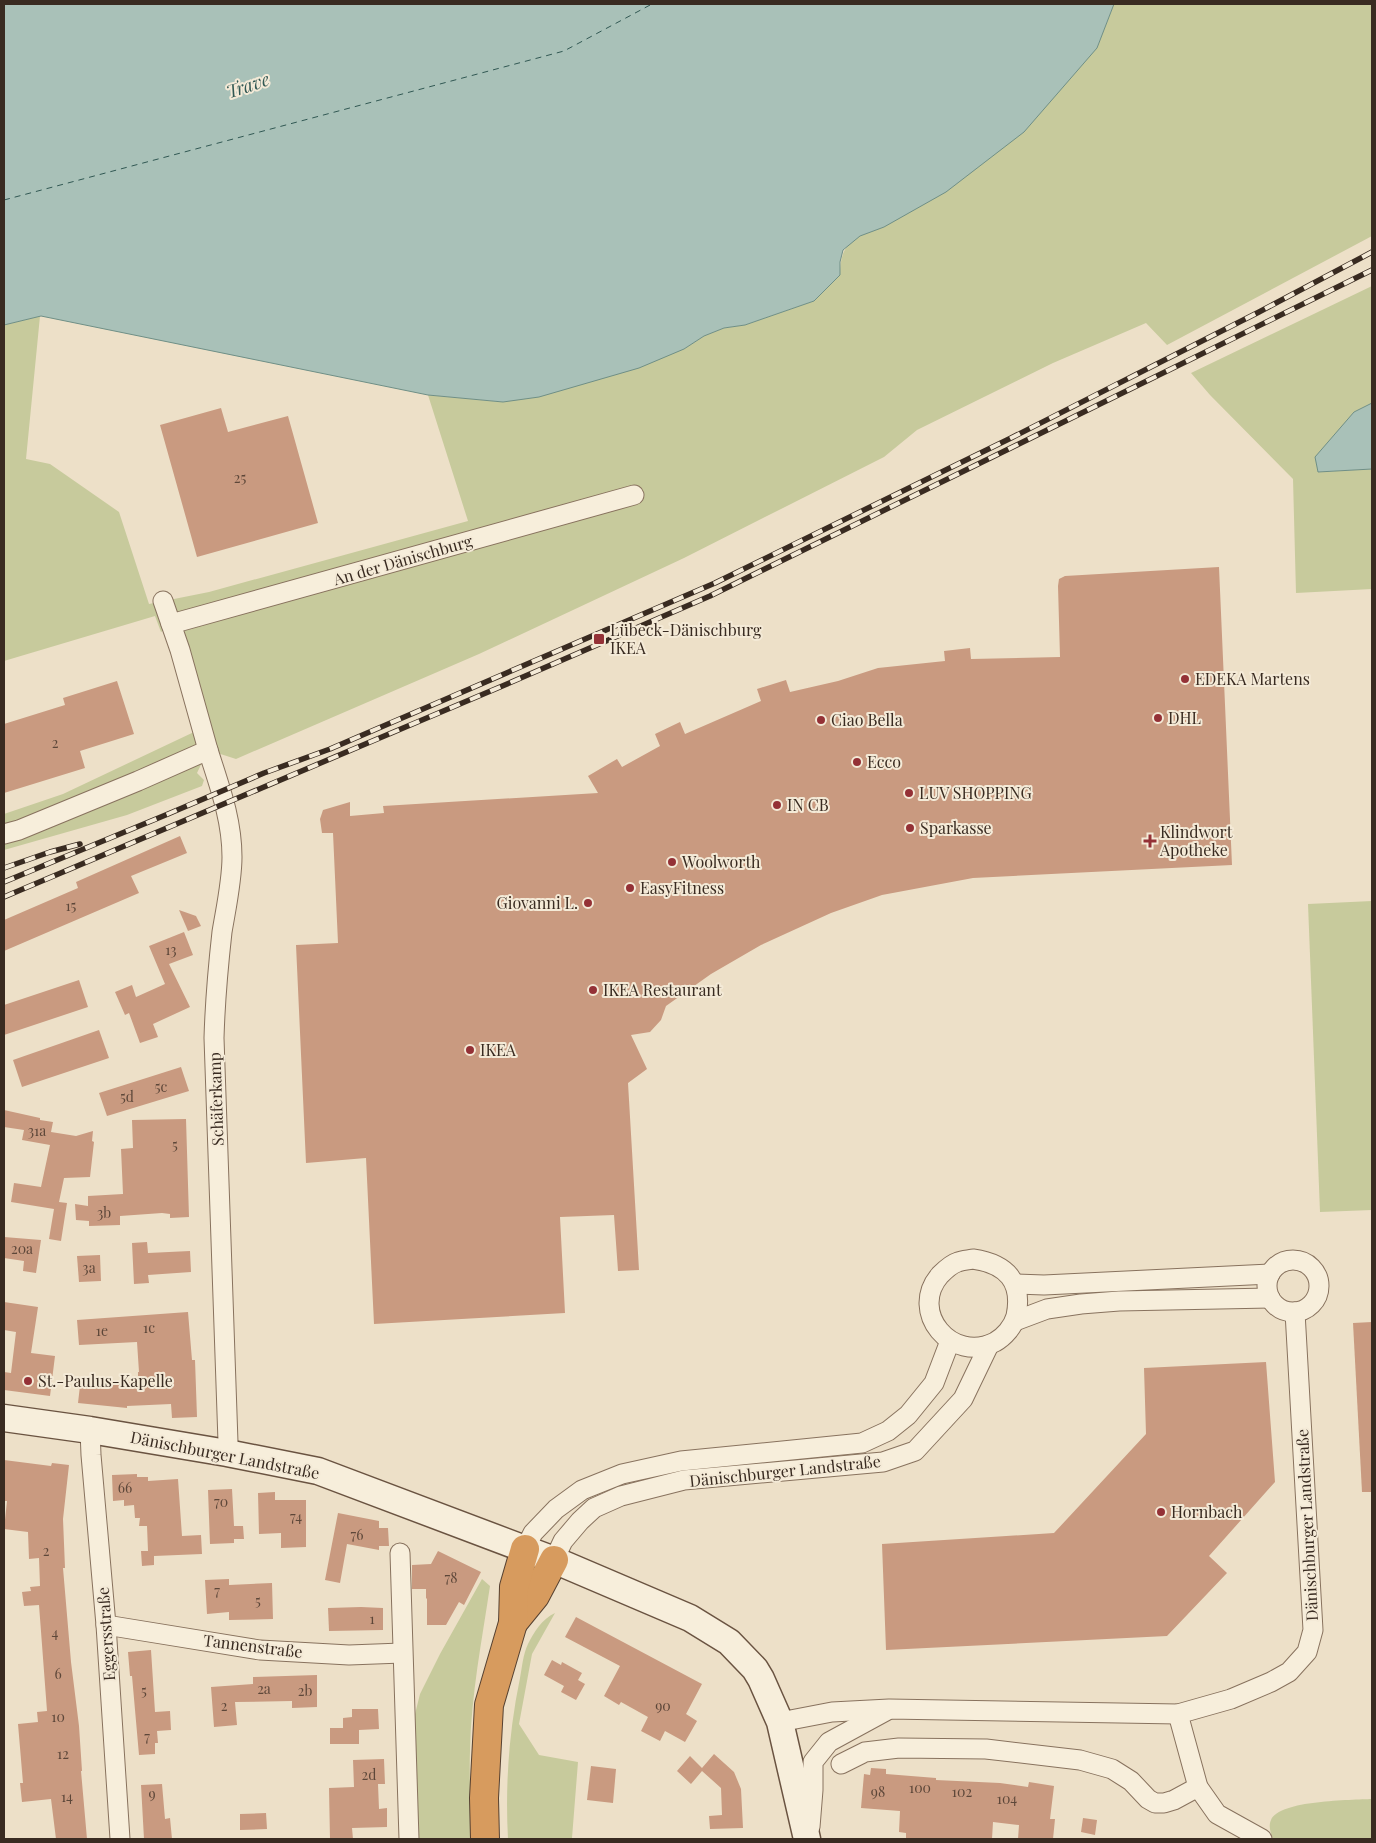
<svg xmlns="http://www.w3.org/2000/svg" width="1376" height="1843" viewBox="0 0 1376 1843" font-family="'Playfair Display',serif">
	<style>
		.green { fill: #c7ca9c }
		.water { fill: #a9c1b8; stroke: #6f8f86 }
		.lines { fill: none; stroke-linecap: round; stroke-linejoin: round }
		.ferry { stroke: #315853; stroke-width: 1; stroke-dasharray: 6 5; stroke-linecap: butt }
		.building { fill: #c99a80 }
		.street-casing { stroke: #88725e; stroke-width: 21 }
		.secondary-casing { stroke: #6a5341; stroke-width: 29 }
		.highway-casing { stroke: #564131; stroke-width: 30 }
		.street { stroke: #f7eedb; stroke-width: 19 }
		.secondary { stroke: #f7eedb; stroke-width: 26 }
		.highway { stroke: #d79b5e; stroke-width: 28 }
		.rail-casing { stroke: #392b21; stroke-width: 5.5 }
		.rail { stroke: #f4ead7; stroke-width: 4; stroke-dasharray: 11; stroke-linecap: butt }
		.poi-dot { fill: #943136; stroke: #f4ead7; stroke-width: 2 }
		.labels { text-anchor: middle; stroke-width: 4; stroke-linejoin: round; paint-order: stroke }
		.number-label { font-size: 14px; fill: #5d4739 }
		.street-label { font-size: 16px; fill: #392b21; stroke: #f4ead7 }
		.poi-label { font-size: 16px; fill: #392b21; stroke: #f4ead7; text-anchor: start }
		.water-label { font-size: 18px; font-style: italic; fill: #315853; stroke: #f4ead7 }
	</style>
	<rect width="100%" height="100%" fill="#ede0c8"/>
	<g class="green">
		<path d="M1114 4H1372V236L1167 345 1146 323 1053 363 917 430 884 457 684 558 479 654 236 759 208 750 197 773 204 780 202 786 127 815 4 850V814L63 794 194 732 171 625 161 632 155 616 4 661V325L40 316 26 459 50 464 119 512 149 604 209 592 468 521 428 395 503 402 684 349 704 336 724 328 745 325 814 301 840 275C840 241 855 237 884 227L1097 48Z"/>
		<path d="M1372 286V403L1354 412 1318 472 1372 469V589L1296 593 1293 479 1210 395 1191 373Z"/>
		<path d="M1372 901V1210L1320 1212 1308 904Z"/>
		<path d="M482 1579 490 1586C482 1640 471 1695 470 1751 469 1780 471 1810 473 1839H417L413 1743 415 1714 420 1694 440 1654Z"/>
		<path d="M555 1613 532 1654 519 1724 539 1755 578 1762 572 1838 577 1839H508C505 1785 509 1731 520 1678 522 1668 523 1654 528 1644 534 1632 542 1619 555 1613Z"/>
		<path d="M1372 1799V1839H1273C1271 1833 1268 1827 1271 1820 1279 1800 1352 1800 1372 1799Z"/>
	</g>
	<g class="water">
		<path d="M4 4H1114L1097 48 1024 132 946 192 884 227 860 236 843 250 840 262V275L814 301 745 325 724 328 704 336 684 349 639 368 539 397 503 402 428 395 41 316 4 325Z"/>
		<path d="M1372 403V469L1318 472 1315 457 1354 412Z"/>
	</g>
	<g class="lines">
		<path class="ferry" d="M4 200 564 51 652 4"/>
	</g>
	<g class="building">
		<path d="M221 408 228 432 288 416 318 523 197 557 160 425Z"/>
		<path d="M1219 567 1232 865 973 878 882 895 831 913 761 945 711 974 666 1006 661 1020 650 1032 631 1035 647 1069 628 1083 639 1270 618 1271 614 1215 560 1217 565 1313 374 1324 366 1158 306 1163 296 945 338 943 333 833H322L320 819 323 810 350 802V816L384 813 383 806 598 793 588 776 617 759 622 767 660 746 655 734 680 722 685 734 761 701 757 689 786 680 790 692 838 681 878 668 945 661 944 651 970 648 971 659 1060 657 1058 586 1059 579 1065 576Z"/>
		<path d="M117 681 134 734 80 751 85 768 4 793V724L65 705 63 698Z"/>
		<path d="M180 836 187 853 131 876 139 893 4 951V920L78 888 76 882Z"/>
		<path d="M179 910 196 916 201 926 188 931Z"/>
		<path d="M184 932 193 955 169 964 190 1007 153 1024 158 1037 140 1043 129 1013 125 1015 115 992 132 985 136 997 165 984 149 946Z"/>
		<path d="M79 980 88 1007 4 1035V1005Z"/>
		<path d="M99 1030 109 1058 22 1087 13 1060Z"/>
		<path d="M181 1067 189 1091 107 1116 99 1093Z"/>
		<path d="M4 1110 40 1118V1120L53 1122 51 1132 76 1136 93 1131 92 1141 94 1142 90 1177 64 1178 59 1202 67 1203 61 1241 49 1239 54 1209 11 1202 14 1183 41 1187 50 1145 22 1140 24 1130 4 1127Z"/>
		<path d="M186 1119 189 1217 170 1218V1214L162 1213 120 1216V1225L89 1226V1221L76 1220 75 1204 88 1206V1196L123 1194 121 1149 133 1148 132 1120Z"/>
		<path d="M4 1237 41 1240 36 1273 23 1271 24 1261 4 1258Z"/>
		<path d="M147 1242 148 1253 190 1251 191 1272 148 1275 149 1283 134 1284 132 1243Z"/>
		<path d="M100 1255 101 1281 79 1282 77 1256Z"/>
		<path d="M4 1302 38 1307 31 1353 55 1356 50 1396 4 1390V1372L11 1373 16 1332 4 1330Z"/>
		<path d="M188 1312 192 1360H195L197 1417 172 1418 171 1404 127 1406V1408L78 1403 81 1377 138 1383V1372H139L137 1342 79 1345 77 1320Z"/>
		<path d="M1372 1322V1492H1362L1353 1323Z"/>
		<path d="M1266 1362 1275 1482 1209 1556 1227 1573 1167 1636 886 1650 882 1544 1054 1533 1146 1434 1144 1368Z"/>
		<path d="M4 1460 51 1466 52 1463 69 1465 63 1519 65 1568H63L71 1662 79 1726 82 1771H81L87 1839H56L51 1799 22 1802 20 1783H23L18 1724 38 1722 37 1712 47 1711 39 1605 24 1606 22 1592 31 1591 30 1587 40 1586 39 1558 29 1559 28 1532 4 1529 7 1501H4Z"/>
		<path d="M137 1474V1477H148V1481L178 1479 182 1536 201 1535 202 1554 154 1556V1565L142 1566 141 1551H148L147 1526H139L140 1518H135L134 1505 124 1506V1500L113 1501 112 1475Z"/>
		<path d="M232 1489 234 1526H243L244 1539H234V1543L210 1544 208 1490Z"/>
		<path d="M275 1492V1500H306V1547L281 1548V1533L259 1534 258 1493Z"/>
		<path d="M338 1513 379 1521V1528H388L389 1546H379V1550L347 1544 340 1583 325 1580Z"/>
		<path d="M438 1551 481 1572 464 1605 459 1602 446 1625H427V1599L426 1598V1589H412V1565L431 1564Z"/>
		<path d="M229 1579V1585L272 1583 273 1619 229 1620V1612L207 1614 205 1580Z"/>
		<path d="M361 1607 383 1608V1630L329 1631 328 1608Z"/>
		<path d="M576 1617 702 1684 686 1714 697 1721 685 1742 665 1731 660 1741 641 1731 648 1717 621 1702 619 1705 604 1696 620 1666 565 1637Z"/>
		<path d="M151 1650 155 1712 170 1711 171 1730 157 1731 158 1743H155V1754L139 1755 132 1676H130L128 1652Z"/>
		<path d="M552 1660 561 1665 562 1662 582 1673 578 1680 585 1684 576 1700 561 1692 564 1686 544 1675Z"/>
		<path d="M317 1675V1707L292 1708V1701L235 1702 237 1725 214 1727 211 1687 253 1684V1677Z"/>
		<path d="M352 1709H378L379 1729 359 1730V1744H330V1728H343V1718L352 1717Z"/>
		<path d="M714 1754 734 1772 741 1789 743 1828 710 1829 709 1816 722 1815 721 1788 702 1771 691 1784 677 1771 690 1756 702 1768Z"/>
		<path d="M384 1759 385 1784H378L379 1809 387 1808V1827L352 1828 353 1839H330L329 1788 354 1787 353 1760Z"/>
		<path d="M591 1766 616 1769 613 1803 587 1800Z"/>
		<path d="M871 1768 886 1769V1774L936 1778V1780L1000 1783 1028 1787 1029 1782 1054 1786 1050 1819H1055L1053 1839H1018L1019 1825 993 1822 992 1839H906V1833L899 1832 900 1811 861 1808 864 1774 870 1775Z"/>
		<path d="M162 1784 165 1819 170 1818 172 1839H144L141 1785Z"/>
		<path d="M266 1813 267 1829 240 1830V1814Z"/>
		<path d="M1083 1818 1097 1820 1095 1835 1081 1832Z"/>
	</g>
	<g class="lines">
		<defs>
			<g id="street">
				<path d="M171 624 634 495"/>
				<path d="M208 750C219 785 232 819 232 857 232 881 226 908 222 932 218 968 215 1003 214 1038L228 1442 227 1453"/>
				<path d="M4 834 19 830 138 781 208 750 180 650 163 601"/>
				<path d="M973 1259C1007 1264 1023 1282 1016 1316 1013 1327 1004 1337 995 1342 952 1364 908 1312 940 1275 945 1270 951 1264 958 1262 963 1260 969 1260 973 1259Z"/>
				<circle cx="1293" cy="1286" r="26"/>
				<path d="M1016 1284 1044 1285 1270 1274"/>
				<path d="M1015 1321 1047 1309 1081 1304 1119 1301 1270 1298"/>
				<path d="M90 1430 91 1455 106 1625 120 1839"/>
				<path d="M525 1549 533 1533 556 1509 582 1490 622 1474 681 1461 862 1443 888 1431 908 1415 934 1383 950 1341"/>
				<path d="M400 1553 409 1839"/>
				<path d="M554 1560 563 1541 580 1521 594 1508 621 1496 684 1480 883 1462 915 1451 963 1399 989 1345"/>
				<path d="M106 1625 260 1650 349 1655 402 1653"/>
				<path d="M1178 1714 1198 1787 1217 1814 1262 1839"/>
				<path d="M780 1722 832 1712 889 1709 1178 1714 1231 1699 1271 1682 1289 1672 1307 1652 1313 1630 1295 1312"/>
				<path d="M841 1764 865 1752 899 1748 986 1749 1080 1760 1112 1769 1131 1781 1148 1799 1155 1803H1164L1174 1800 1198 1787"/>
				<path d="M810 1827 813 1790V1762L829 1742 886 1711"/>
			</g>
			<path id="secondary" d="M4 1418 90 1430 227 1453 318 1471 554 1560 690 1618 729 1642 755 1669 761 1679 780 1722 807 1839"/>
			<g id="highway">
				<path d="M513 1623 535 1596 554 1560"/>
				<path d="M485 1839 484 1798 489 1705 513 1623 514 1587 525 1549"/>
			</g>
		</defs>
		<use href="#street" class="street-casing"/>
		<use href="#secondary" class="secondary-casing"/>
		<use href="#highway" class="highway-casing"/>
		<use href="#street" class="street"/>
		<use href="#secondary" class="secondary"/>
		<use href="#highway" class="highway"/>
		<defs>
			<g id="rail">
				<path d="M4 868 50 852 80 844"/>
				<path d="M4 882 168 814 264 773 330 749 715 583 1011 438 1259 312 1372 252"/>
				<path d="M4 897 500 687 710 596 1372 270"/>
			</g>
		</defs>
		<use href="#rail" class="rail-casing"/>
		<use href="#rail" class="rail"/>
	</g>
	<g class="poi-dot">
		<rect x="593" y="633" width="12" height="12" rx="2.5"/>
		<circle cx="1185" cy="679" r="5"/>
		<circle cx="1158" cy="718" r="5"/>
		<circle cx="821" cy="720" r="5"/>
		<circle cx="857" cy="762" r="5"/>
		<circle cx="909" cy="793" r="5"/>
		<circle cx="777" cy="805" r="5"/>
		<circle cx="910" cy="828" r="5"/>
		<path d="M1147.5 833.5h5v5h5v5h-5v5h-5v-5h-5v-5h5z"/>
		<circle cx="672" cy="862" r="5"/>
		<circle cx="630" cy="888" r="5"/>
		<circle cx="588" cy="903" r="5"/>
		<circle cx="593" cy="990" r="5"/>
		<circle cx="470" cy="1050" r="5"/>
		<circle cx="28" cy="1381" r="5"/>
		<circle cx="1161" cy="1512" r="5"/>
	</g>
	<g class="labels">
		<g class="number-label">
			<text x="240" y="483">25</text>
			<text x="55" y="748">2</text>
			<text x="71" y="911">15</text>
			<text x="171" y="955">13</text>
			<text x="161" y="1092">5c</text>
			<text x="127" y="1102">5d</text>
			<text x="37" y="1136">31a</text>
			<text x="175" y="1150">5</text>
			<text x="104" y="1218">3b</text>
			<text x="22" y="1254">20a</text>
			<text x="89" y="1273">3a</text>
			<text x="149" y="1333">1c</text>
			<text x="102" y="1336">1e</text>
			<text x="125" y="1493">66</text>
			<text x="221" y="1507">70</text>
			<text x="296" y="1522">74</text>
			<text x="357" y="1540">76</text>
			<text x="46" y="1556">2</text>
			<text x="451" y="1583">78</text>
			<text x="217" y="1596">7</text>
			<text x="258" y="1606">5</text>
			<text x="372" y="1624">1</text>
			<text x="55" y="1638">4</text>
			<text x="58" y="1679">6</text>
			<text x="264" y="1694">2a</text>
			<text x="144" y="1696">5</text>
			<text x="305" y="1696">2b</text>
			<text x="224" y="1711">2</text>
			<text x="663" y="1711">90</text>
			<text x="58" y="1722">10</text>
			<text x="147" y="1742">7</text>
			<text x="63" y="1759">12</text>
			<text x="369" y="1780">2d</text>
			<text x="920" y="1793">100</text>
			<text x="878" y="1797">98</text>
			<text x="962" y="1797">102</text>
			<text x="152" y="1799">9</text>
			<text x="67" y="1802">14</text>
			<text x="1007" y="1804">104</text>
		</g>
		<g class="street-label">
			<text transform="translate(403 560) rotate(-16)" y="6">An der Dänischburg</text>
			<text transform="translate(216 1099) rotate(-92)" y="6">Schäferkamp</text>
			<text transform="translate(225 1455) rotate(11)" y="6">Dänischburger Landstraße</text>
			<text transform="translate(785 1471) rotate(-6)" y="6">Dänischburger Landstraße</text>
			<text transform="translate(1307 1525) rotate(-93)" y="6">Dänischburger Landstraße</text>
			<text transform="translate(106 1634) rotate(-94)" y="6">Eggersstraße</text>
			<text transform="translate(253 1646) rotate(7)" y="6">Tannenstraße</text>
		</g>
		<g class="poi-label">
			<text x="610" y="636">Lübeck-Dänischburg<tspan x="610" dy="18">IKEA</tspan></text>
			<text x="1195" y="685">EDEKA Martens</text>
			<text x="1168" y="724">DHL</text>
			<text x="831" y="726">Ciao Bella</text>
			<text x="867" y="768">Ecco</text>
			<text x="919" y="799">LUV SHOPPING</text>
			<text x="787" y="811">IN CB</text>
			<text x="920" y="834">Sparkasse</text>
			<text x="1160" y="838">Klindwort<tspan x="1160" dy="18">Apotheke</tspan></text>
			<text x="682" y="868">Woolworth</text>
			<text x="640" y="894">EasyFitness</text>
			<text x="578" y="909" text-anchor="end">Giovanni L.</text>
			<text x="603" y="996">IKEA Restaurant</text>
			<text x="480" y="1056">IKEA</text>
			<text x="38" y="1387">St.-Paulus-Kapelle</text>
			<text x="1171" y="1518">Hornbach</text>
		</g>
		<g class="water-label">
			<text transform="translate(248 86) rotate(-19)" y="6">Trave</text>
		</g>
	</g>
	<rect width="1376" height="1843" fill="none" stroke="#392b21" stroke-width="10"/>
</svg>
